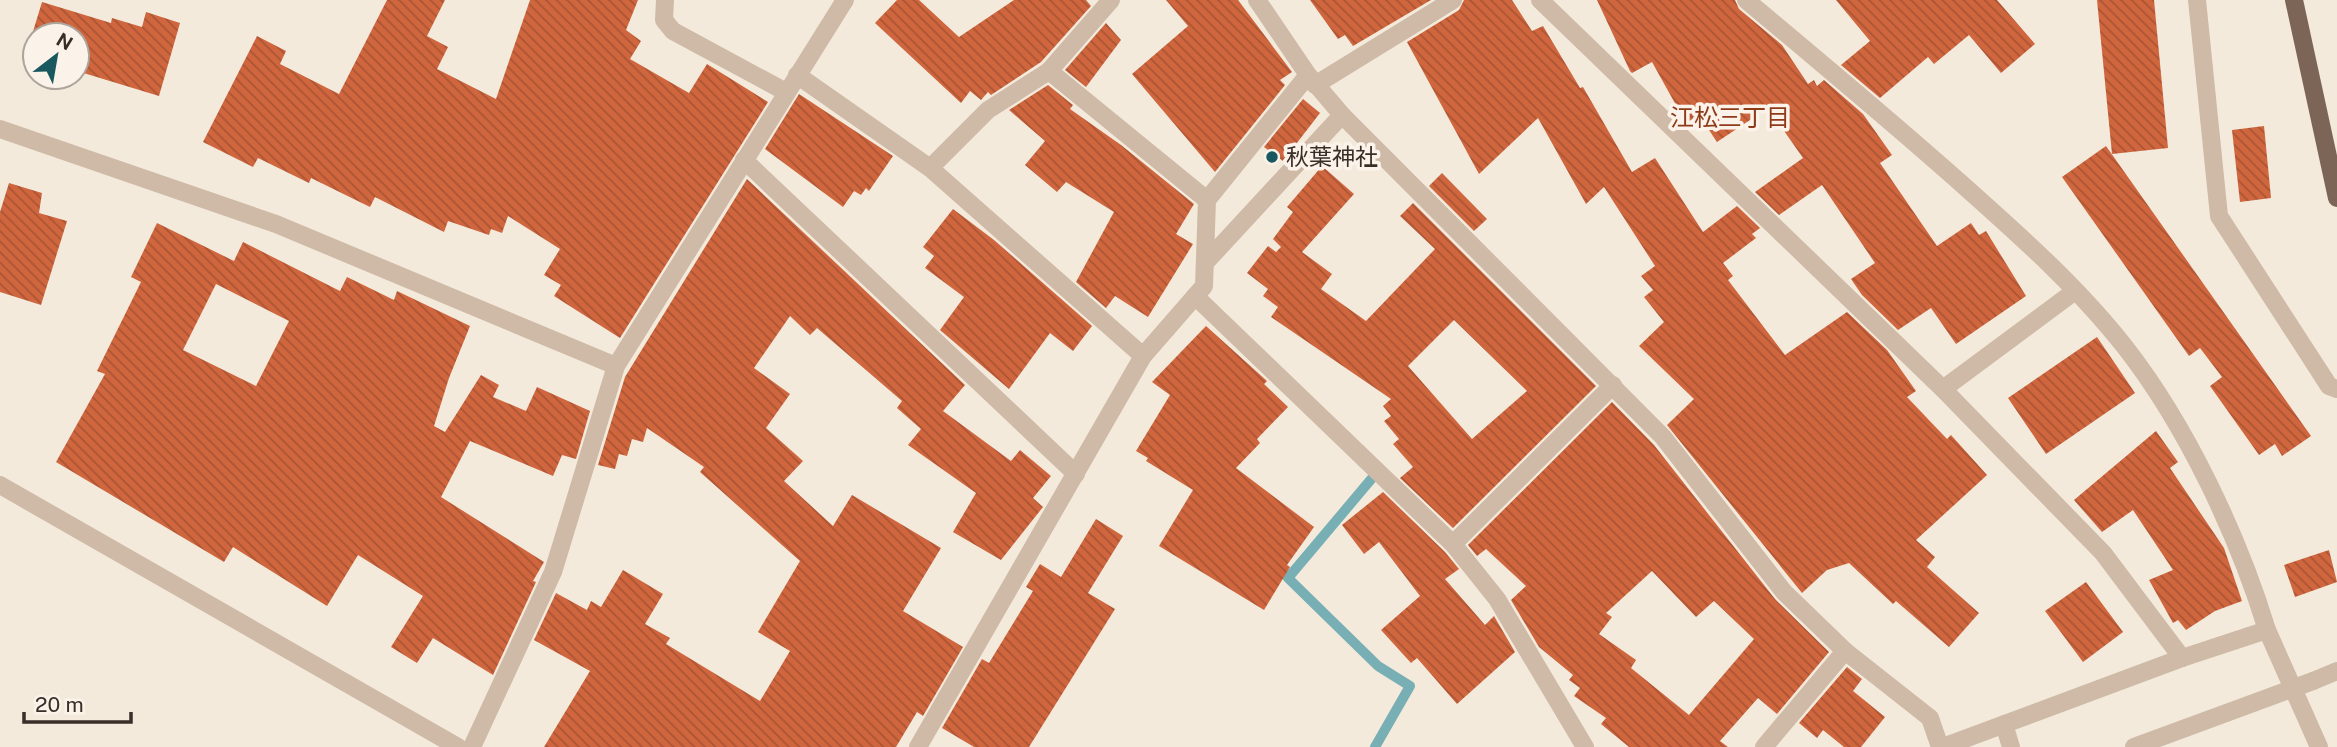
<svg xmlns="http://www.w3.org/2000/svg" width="2337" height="747" viewBox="0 0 2337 747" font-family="'Public Sans','Noto Sans JP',sans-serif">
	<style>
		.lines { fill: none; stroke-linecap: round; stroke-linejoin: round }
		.stream { stroke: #78afb4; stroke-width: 10 }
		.building { fill: url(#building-back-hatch); fill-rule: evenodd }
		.minor { stroke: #cebaa6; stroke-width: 18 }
		.major { stroke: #7c6557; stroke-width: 18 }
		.minor-bridge { stroke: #cebaa6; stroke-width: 18 }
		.poi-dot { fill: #19585f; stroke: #fbf3e9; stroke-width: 2.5 }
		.labels { text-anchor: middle; stroke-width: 7; stroke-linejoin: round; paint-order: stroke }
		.poi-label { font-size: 23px; fill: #392e28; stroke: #fbf3e9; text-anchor: start }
		.neighbourhood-label { font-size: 24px; fill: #8f3a19; stroke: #fbf3e9 }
	</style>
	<defs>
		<pattern id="building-back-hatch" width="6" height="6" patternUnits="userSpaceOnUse" patternTransform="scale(1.75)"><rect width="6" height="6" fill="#d0663e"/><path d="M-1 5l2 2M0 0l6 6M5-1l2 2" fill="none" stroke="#aa5434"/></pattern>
	</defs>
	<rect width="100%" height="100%" fill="#f4eadc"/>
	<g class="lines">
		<path class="stream" d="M1373 477 1288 578 1378 666 1410 686 1375 747"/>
	</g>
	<g class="building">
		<path d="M387 0H445L427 36 448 47 437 69 496 99 530 0H638L626 30 641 41 630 59 689 93 707 64 768 102 620 338 554 296 561 285 544 275 560 249 508 216 502 233 491 229 489 235 448 221 444 232 375 197 370 207 311 178 309 183 258 158 253 167 203 142 257 36 286 51 280 64 339 94Z"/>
		<path d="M897 0H919L959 37 1014 0H1086L1091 6 1041 62 991 95 988 92 981 100 970 91 961 103 875 23Z"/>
		<path d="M1166 0H1238L1292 72 1280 80 1285 85 1215 172 1132 74 1188 26Z"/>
		<path d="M1310 0H1431L1353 46 1345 35 1338 39Z"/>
		<path d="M1464 0H1512L1532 31 1543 26 1580 88 1583 87 1632 172 1655 158 1703 232 1737 206 1760 228 1752 234 1756 238 1723 263 1733 276 1728 280 1785 355 1847 312 1887 350 1916 391 1907 397 1947 439 1951 435 1987 475 1916 540 1935 557 1927 567 1979 613 1949 647 1896 601 1893 604 1849 563 1827 570 1802 593 1667 425 1694 399 1639 346 1664 322 1644 297 1653 290 1641 276 1655 266 1604 187 1586 204 1538 118 1479 174 1407 42 1459 10Z"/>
		<path d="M1597 0H1735L1739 9 1782 45 1808 84 1814 80 1817 86 1824 80 1863 114 1892 155 1880 163 1937 246 1971 223 1979 235 1986 231 2026 296 1956 344 1931 308 1898 330 1862 295 1851 279 1875 263 1822 185 1779 215 1755 192 1803 158 1768 108 1717 142 1699 115 1686 123 1652 62 1632 73 1630 71Z"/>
		<path d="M1836 0H1997L2035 44 2001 73 1969 35 1934 64 1928 57 1880 98 1841 65 1870 41Z"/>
		<path d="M2097 0H2154L2168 148 2112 154Z"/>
		<path d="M42 2 111 23 112 18 142 27 146 12 180 23 159 96 77 71V35H35V64L24 61Z"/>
		<path d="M1106 23 1121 40 1086 87 1065 70Z"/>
		<path d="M1048 85 1073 105 1070 109 1121 145 1194 204 1176 234 1193 244 1148 317 1115 296 1106 308 1076 282 1114 212 1066 182 1057 192 1025 165 1045 141 1009 110Z"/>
		<path d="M799 94 893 156 869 191 866 188 861 195 854 191 843 207 765 149Z"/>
		<path d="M1303 99 1320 113 1283 161 1264 147Z"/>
		<path d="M2264 126 2271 198 2240 202 2232 130Z"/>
		<path d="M2106 146 2311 436 2282 456 2275 444 2259 455 2210 386 2222 377 2200 348 2189 356 2062 177Z"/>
		<path d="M1322 166 1354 194 1302 252 1332 274 1321 289 1366 321 1435 249 1400 216 1413 203 1596 386 1453 528 1400 478 1413 467 1393 444 1399 439 1384 421 1391 416 1383 406 1391 399 1271 317 1278 307 1263 296 1268 289 1247 273 1268 246 1276 252 1281 247 1273 239 1293 212 1287 207ZM1454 320 1527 391 1472 439 1408 366Z"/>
		<path d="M1442 173 1487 219 1474 231 1429 186Z"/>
		<path d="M747 179 965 385 943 411 1011 461 1020 450 1051 476 1033 498 1043 507 1001 560 953 532 976 493 908 445 921 429 897 408 902 401 817 328 810 335 790 316 754 368 790 394 766 428 803 461 784 481 833 526 852 495 941 548 903 611 963 647 923 716 917 712 896 747H544L590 671 534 640 556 593 587 610 591 601 601 607 623 570 663 594 645 624 670 638 666 644 760 701 790 651 758 632 800 561 700 472 704 467 647 428 643 442 632 439 627 456 619 454 615 469 598 465 625 377Z"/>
		<path d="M9 183 42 193 39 213 67 221 41 305 0 292V212Z"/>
		<path d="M953 209 994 240 1092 326 1073 351 1050 333 1009 389 940 330 964 297 925 268 934 256 923 247Z"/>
		<path d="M157 223 234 261 243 242 340 291 347 277 394 300 397 291 470 326 449 378 434 426 445 432 481 375 499 385 493 397 526 411 537 387 590 411 576 459 562 455 553 476 470 441 441 497 544 562 533 581 536 582 493 675 433 638 417 663 391 647 423 596 358 555 327 606 233 547 224 562 56 462 105 374 97 371 141 282 131 277ZM216 284 289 321 256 386 183 350Z"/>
		<path d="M1206 326 1267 381 1264 384 1288 407 1257 439 1260 443 1236 468 1314 527 1287 565 1290 567 1264 610 1159 546 1193 490 1146 461 1148 458 1136 451 1170 395 1152 382Z"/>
		<path d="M2097 337 2135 393 2046 454 2008 398Z"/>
		<path d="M1612 402 1654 445 1775 599 1829 652 1777 714 1758 698 1720 741 1728 747H1629L1601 724 1606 718 1574 696 1580 688 1569 680 1573 675 1539 647 1511 600 1526 586 1486 549 1477 556 1468 545ZM1652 571 1696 617 1714 601 1754 639 1689 715 1631 668 1636 660 1599 634 1612 617 1606 613Z"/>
		<path d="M2156 431 2178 462 2170 468 2224 548 2242 601 2215 611 2186 630 2178 620 2173 623 2149 580 2173 570 2133 510 2102 532 2074 500Z"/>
		<path d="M1383 492 1445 552 1459 569 1445 579 1485 625 1494 616 1515 652 1457 704 1417 658 1411 663 1381 630 1420 596 1379 542 1364 554 1342 525Z"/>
		<path d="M1096 519 1123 536 1088 593 1115 609 1029 747H974L942 728 982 659 989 663 1033 591 1026 587 1040 564 1061 577Z"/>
		<path d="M2329 550 2337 582 2295 597 2284 565Z"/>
		<path d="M2086 582 2123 632 2083 662 2045 611Z"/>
		<path d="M1847 667 1862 679 1853 691 1885 717 1861 747H1844L1823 730 1817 738 1799 723Z"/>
	</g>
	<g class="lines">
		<g class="minor">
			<path d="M665 0 664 20 673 31 786 92"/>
			<path d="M1257 0 1308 75 1342 115 1663 437 1784 592 1845 651 1930 718 1940 747"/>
			<path d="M1540 0 1943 389 2103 553 2182 658 2267 630C2238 535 2186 425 2125 347 2078 287 2020 236 1964 186 1892 122 1819 61 1746 0"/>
			<path d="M2197 0 2219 216 2329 386 2337 389"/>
			<path d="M1049 71 1207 200"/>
			<path d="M797 75 930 168 1143 356"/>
			<path d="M1315 85 1453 0"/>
			<path d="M0 129 276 224 616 366"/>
			<path d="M744 160 1076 474"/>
			<path d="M930 168 988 110 1049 71 1111 0"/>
			<path d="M1205 263 1342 115"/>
			<path d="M1195 296 1453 544 1497 599 1585 747"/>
			<path d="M1943 389 2075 291"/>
			<path d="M0 485 458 747"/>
			<path d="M1453 544 1613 385"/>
			<path d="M2267 630 2319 747"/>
			<path d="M2313 681 2337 671"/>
			<path d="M2004 724 2011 747"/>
			<path d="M472 747 553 572 616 366 845 0"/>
			<path d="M918 747 1143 356 1204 286 1207 200 1308 75"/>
			<path d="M1764 747 1845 651"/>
			<path d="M1943 747 2182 658"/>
		</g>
		<path class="major" d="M2294 0 2337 198"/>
		<path class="minor-bridge" d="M2134 747 2313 681"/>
	</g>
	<circle class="poi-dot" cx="1272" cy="157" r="7"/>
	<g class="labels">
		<g class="poi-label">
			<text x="1286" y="165">秋葉神社</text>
		</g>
		<g class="neighbourhood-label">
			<text x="1730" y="126">江松三丁目</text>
		</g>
	</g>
	<g transform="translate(56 56) rotate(31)"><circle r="33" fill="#fbf3e9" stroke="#ada49c" stroke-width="2"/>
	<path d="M0-5L12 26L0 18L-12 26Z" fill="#19585f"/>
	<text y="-10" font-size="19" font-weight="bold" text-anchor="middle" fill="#392e28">N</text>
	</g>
	<path d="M24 712v10h107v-10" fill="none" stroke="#392e28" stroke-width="3.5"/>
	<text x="35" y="712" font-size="21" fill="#392e28" stroke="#fbf3e9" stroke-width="5" paint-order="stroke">20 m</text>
</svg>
